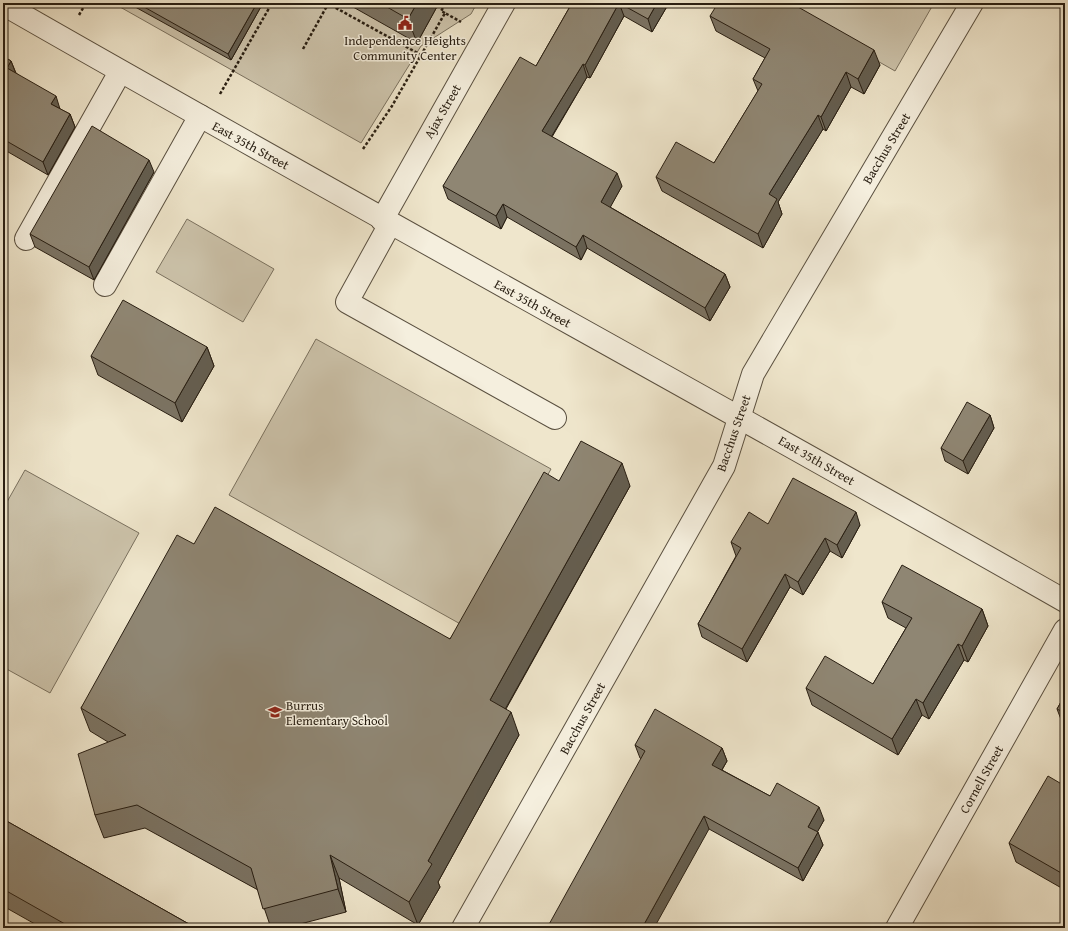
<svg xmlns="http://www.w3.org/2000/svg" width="1068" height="931" viewBox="0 0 1068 931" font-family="'Gentium Book Plus',serif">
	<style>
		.green { fill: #cdc4ac; stroke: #7a715f }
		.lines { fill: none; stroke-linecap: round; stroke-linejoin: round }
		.minor-casing { stroke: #5a5040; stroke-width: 24 }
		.path { stroke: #281e12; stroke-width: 2.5; stroke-dasharray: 3 2; stroke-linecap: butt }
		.minor { stroke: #f5efde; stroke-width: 22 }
		.wall { fill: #7b7363; stroke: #281e12 }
		.shaded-wall { fill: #645e50; stroke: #281e12 }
		.building { fill: #8f8673; stroke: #281e12 }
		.labels { text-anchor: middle; stroke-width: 3; stroke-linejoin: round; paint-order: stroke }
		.poi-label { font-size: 13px; fill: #281e12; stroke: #f5efde }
		.street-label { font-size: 13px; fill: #281e12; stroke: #f5efde }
	</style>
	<rect width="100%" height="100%" fill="#efe6cc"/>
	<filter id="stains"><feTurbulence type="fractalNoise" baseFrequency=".005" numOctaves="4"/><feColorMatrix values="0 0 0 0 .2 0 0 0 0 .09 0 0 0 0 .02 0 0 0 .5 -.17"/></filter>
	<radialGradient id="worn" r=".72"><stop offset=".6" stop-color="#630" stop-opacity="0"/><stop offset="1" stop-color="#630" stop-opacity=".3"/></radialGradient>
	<g class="green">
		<path d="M113 3H477L471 14 421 46 361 143Z"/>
		<path d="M776 3H934L895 71Z"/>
		<path d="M187 219 274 269 243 322 156 272Z"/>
		<path d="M316 339 551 469 464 626 229 495Z"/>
		<path d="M25 470 139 533 50 693 3 667V509Z"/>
	</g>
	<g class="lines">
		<defs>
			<g id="minor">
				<path d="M3 4C355 206 712 400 1065 601"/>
				<path d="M382 220 504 3"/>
				<path d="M390 224 347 302 555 418"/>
				<path d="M26 239 120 72"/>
				<path d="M105 285 200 116"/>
				<path d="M463 928 724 466 753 374 972 3"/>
				<path d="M897 928 1065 630"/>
			</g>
		</defs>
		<use href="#minor" class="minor-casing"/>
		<g class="path">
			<path d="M327 3 421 55"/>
			<path d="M445 13 441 11 446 3"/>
			<path d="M79 15 86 3"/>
			<path d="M303 49 328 4"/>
			<path d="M220 94 272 3"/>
			<path d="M363 149 392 106 445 13 461 22"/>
		</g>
		<use href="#minor" class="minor"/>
	</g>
	<g class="wall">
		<path d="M128 3H263L231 60Z"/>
		<path d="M346 3H439L417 43Z"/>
		<path d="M572 3H669L652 32 624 16 590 78 587 77 552 137 622 186 610 207 725 274 730 287 710 321 587 248 581 260 507 217 501 229 448 199 443 186 536 66Z"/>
		<path d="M710 16 880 65 864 94 851 87 826 131 823 129 778 202 782 214 763 248 662 191 656 177 714 163 758 91 753 79 765 58 716 31Z"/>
		<path d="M3 56 11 61 16 73 60 109 70 114 75 127 48 175 3 149Z"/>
		<path d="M154 172 94 280 35 247 30 234Z"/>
		<path d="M207 347 214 366 182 422 98 375 91 356Z"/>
		<path d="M990 415 994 428 968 474 945 461 941 448Z"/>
		<path d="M559 481 630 486 506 709 519 735 438 882 440 887 418 925 339 878 346 912 285 928H271L258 890 145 828 104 838 95 815 108 742 90 731 81 708 194 544 450 639Z"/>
		<path d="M768 524 860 525 842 558 830 551 803 595 790 587 747 662 702 637 698 624 736 556 731 542Z"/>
		<path d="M882 602 982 609 988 626 968 662 964 660 929 719 922 715 898 755 812 705 806 688 873 684 906 628 888 618Z"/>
		<path d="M1065 695V724L1062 722 1057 709Z"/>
		<path d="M635 745 722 748 727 761 722 770 770 796 824 820 817 832 823 845 803 881 709 829 640 758Z"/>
		<path d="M1065 786V890L1016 862 1009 843Z"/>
		<path d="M3 819 196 928H42L3 906Z"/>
	</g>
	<g class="shaded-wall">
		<path d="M257 3H263L231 60 228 54Z"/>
		<path d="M417 3H439L417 43 408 19Z"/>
		<path d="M619 3 624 16 590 78 585 65Z"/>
		<path d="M657 3H669L652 32 648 19Z"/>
		<path d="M874 50 880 65 864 94 858 79Z"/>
		<path d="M11 61 16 74 7 68Z"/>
		<path d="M583 64 587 77 547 144 542 131Z"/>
		<path d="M846 72 851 87 826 131 821 117Z"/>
		<path d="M56 96 60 109 51 104Z"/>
		<path d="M70 114 75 127 48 175 43 162Z"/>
		<path d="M818 115 823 129 778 202 782 214 763 248 758 234 769 194Z"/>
		<path d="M149 160 154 172 94 280 89 267Z"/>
		<path d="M617 173 622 186 606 215 601 202Z"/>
		<path d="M503 204 507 217 501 229 496 216Z"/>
		<path d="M583 235 587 248 581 260 576 247Z"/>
		<path d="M725 274 730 287 710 321 705 308Z"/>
		<path d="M207 347 214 366 182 422 175 403Z"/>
		<path d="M990 415 994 428 968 474 963 461Z"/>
		<path d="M622 463 630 486 498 722 490 700Z"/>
		<path d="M856 512 860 525 842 558 837 545Z"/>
		<path d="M825 538 830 551 803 595 798 582Z"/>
		<path d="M785 574 790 587 747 662 742 649Z"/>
		<path d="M982 609 988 626 968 662 962 646Z"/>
		<path d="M958 644 964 660 929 719 923 703Z"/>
		<path d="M916 699 922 715 898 755 892 739Z"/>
		<path d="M511 712 519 735 438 882 440 887 418 925 409 902 428 861Z"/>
		<path d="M722 748 727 761 717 778 712 765Z"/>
		<path d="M819 807 824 820 813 840 808 827Z"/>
		<path d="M704 816 709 829 654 928H642Z"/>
		<path d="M818 832 823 845 803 881 798 868Z"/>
		<path d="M330 855 339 878 346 912 338 889Z"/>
		<path d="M1065 871V880L1063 874Z"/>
	</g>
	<g class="building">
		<path d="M137 3H257L228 54Z"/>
		<path d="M380 3H417L408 19Z"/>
		<path d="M572 3H657L648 19 619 3 585 65 583 64 542 131 617 173 601 202 725 274 705 308 583 235 576 247 503 204 496 216 443 186 520 57 536 66Z"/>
		<path d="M718 3H791L874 50 858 79 846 72 821 117 818 115 769 194 777 199 758 234 656 177 676 142 714 163 762 84 753 79 770 49 710 16Z"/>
		<path d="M3 56 11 61 7 68 56 96 51 104 70 114 43 162 3 139Z"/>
		<path d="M92 126 149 160 89 267 30 234Z"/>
		<path d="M123 300 207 347 175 403 91 356Z"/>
		<path d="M967 402 990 415 963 461 941 448Z"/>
		<path d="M581 441 622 463 490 700 511 712 428 861 432 864 409 902 330 855 338 889 263 909 251 868 137 805 95 815 78 754 126 735 81 708 177 535 194 544 215 507 450 639 544 472 559 481Z"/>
		<path d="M793 478 856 512 837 545 825 538 798 582 785 574 742 649 698 624 741 548 731 542 749 512 768 524Z"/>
		<path d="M902 565 982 609 962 646 958 644 923 703 916 699 892 739 806 688 825 656 873 684 912 618 882 602Z"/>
		<path d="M1065 695V713L1057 709Z"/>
		<path d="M655 709 722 748 712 765 770 796 777 783 819 807 808 827 818 832 798 868 704 816 642 928H547L645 751 635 745Z"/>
		<path d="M1048 776 1065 786V871L1063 874 1009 843Z"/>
		<path d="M3 819 196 928H72L3 889Z"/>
	</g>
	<defs>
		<symbol id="civic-bare" viewBox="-9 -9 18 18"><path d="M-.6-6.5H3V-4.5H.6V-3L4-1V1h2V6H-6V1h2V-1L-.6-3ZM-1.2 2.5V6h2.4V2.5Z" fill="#8f2418" stroke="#f5efde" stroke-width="2.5" paint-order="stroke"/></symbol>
		<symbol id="school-bare" viewBox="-9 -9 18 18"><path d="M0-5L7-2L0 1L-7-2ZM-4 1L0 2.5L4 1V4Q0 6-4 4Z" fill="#8f2418" stroke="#f5efde" stroke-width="2.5" paint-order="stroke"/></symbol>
	</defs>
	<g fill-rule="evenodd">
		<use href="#civic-bare" x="395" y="13" width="20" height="20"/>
		<use href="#school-bare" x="265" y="702" width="20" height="20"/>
	</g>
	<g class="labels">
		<g class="poi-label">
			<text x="405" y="45">Independence Heights<tspan x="405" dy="15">Community Center</tspan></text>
			<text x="286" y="710" text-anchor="start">Burrus<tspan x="286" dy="15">Elementary School</tspan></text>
		</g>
		<g class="street-label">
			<text transform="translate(442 111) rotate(-60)" y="5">Ajax Street</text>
			<text transform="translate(251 145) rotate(29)" y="5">East 35th Street</text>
			<text transform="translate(886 148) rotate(-59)" y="5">Bacchus Street</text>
			<text transform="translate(533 303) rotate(29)" y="5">East 35th Street</text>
			<text transform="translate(733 433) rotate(-71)" y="5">Bacchus Street</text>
			<text transform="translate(817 460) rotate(30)" y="5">East 35th Street</text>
			<text transform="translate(582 718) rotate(-61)" y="5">Bacchus Street</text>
			<text transform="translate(981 779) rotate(-61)" y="5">Cornell Street</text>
		</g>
	</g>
	<rect width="1068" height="931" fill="none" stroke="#efe6cc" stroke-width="16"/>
	<rect x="4" y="4" width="1060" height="923" fill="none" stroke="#281e12" stroke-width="2"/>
	<rect x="8" y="8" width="1052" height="915" fill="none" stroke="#281e12"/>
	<rect width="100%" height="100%" filter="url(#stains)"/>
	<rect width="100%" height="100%" fill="url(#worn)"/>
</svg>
